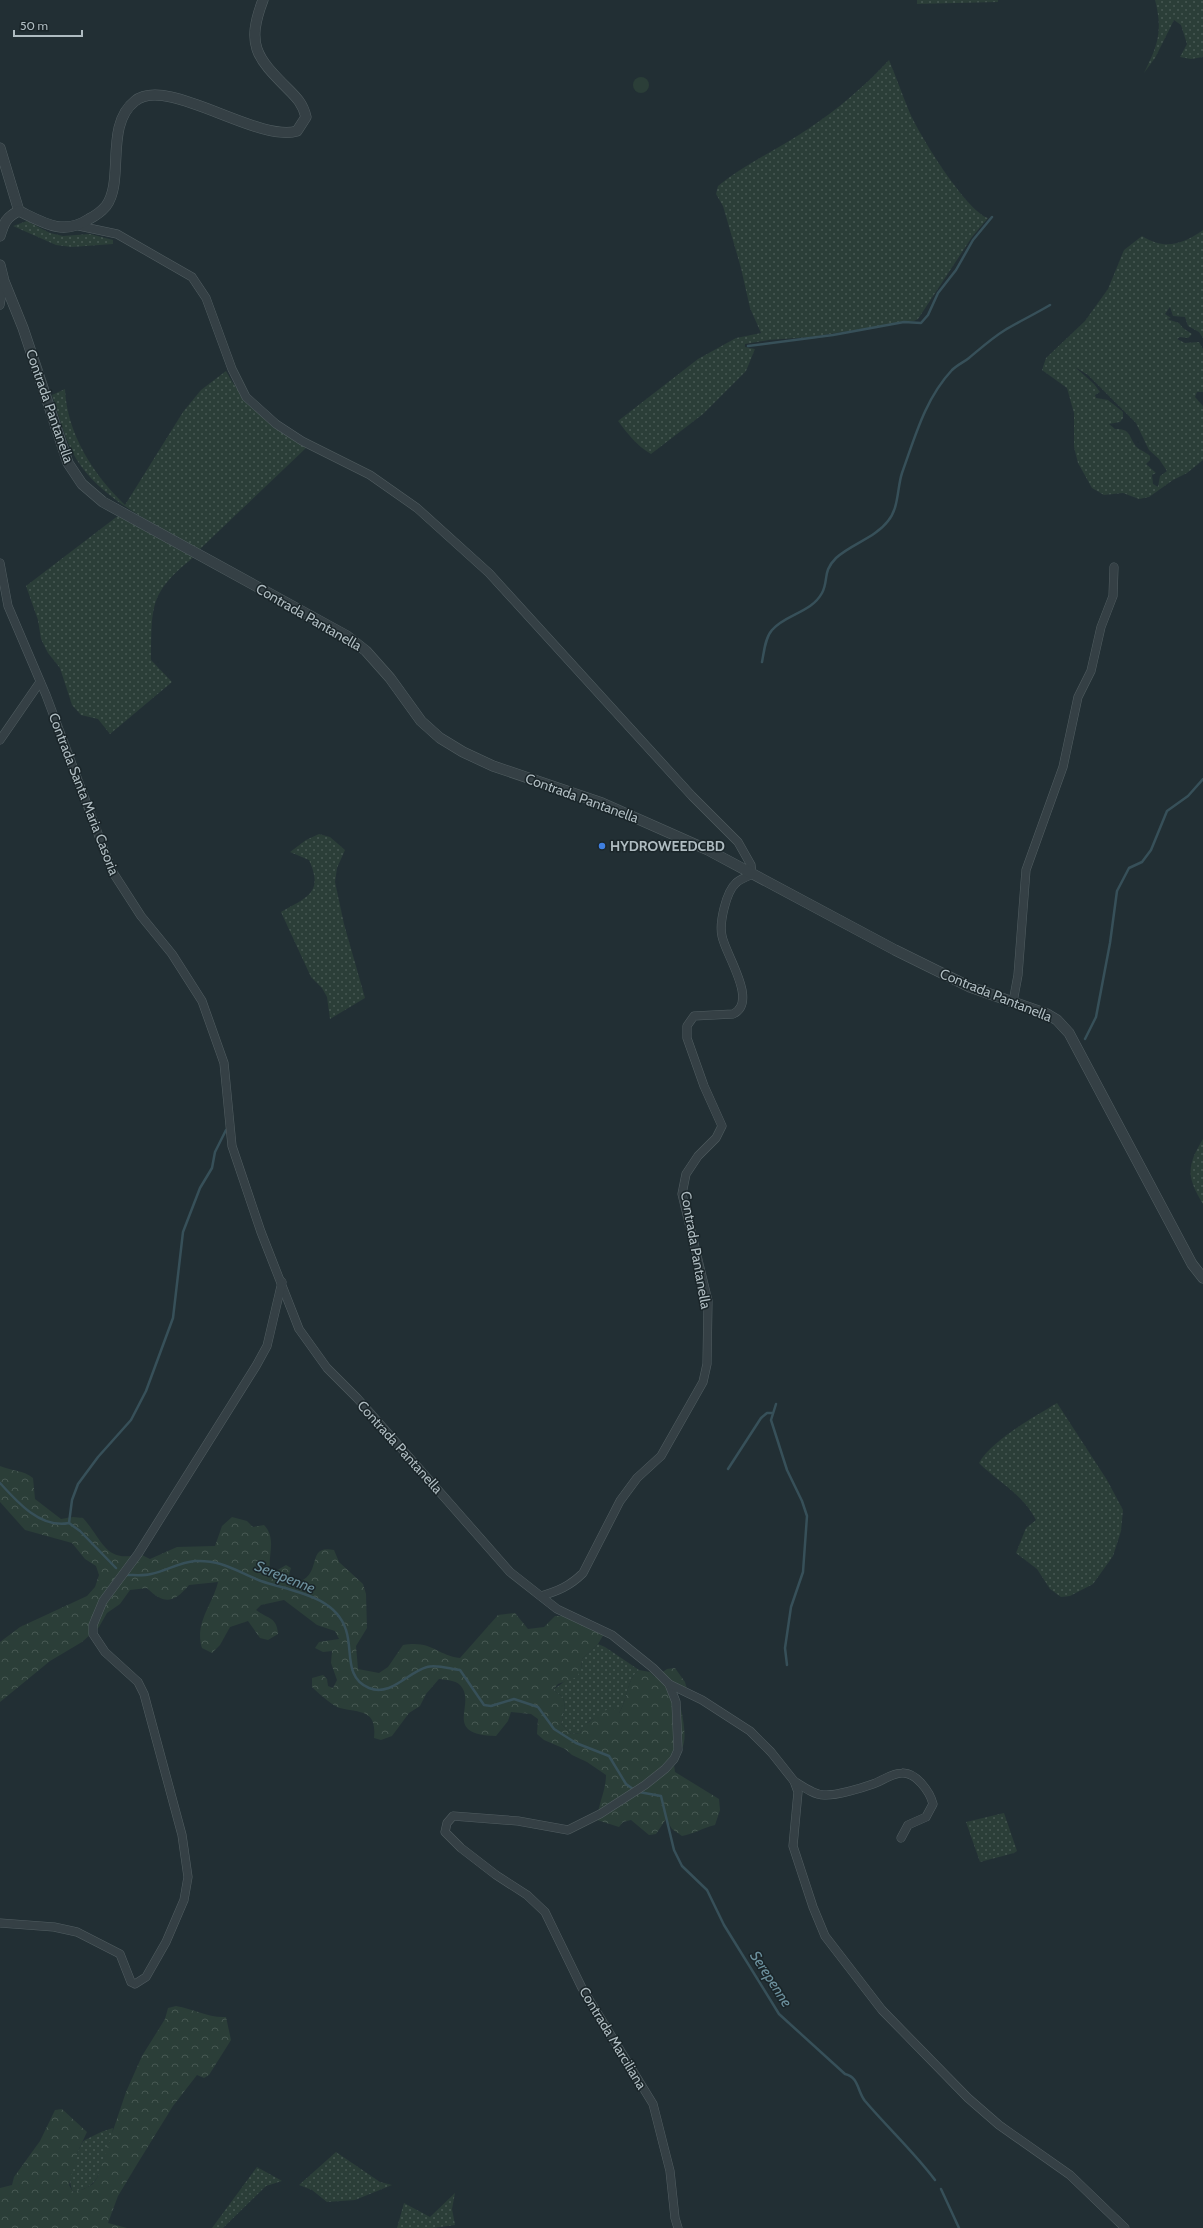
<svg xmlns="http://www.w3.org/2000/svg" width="1203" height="2228" viewBox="0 0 1203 2228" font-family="Cabin,sans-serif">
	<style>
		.grass { fill: url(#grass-dots); fill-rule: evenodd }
		.forest { fill: url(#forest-crowns) }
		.pitch { fill: #2b3e38 }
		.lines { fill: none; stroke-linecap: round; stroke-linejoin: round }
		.stream { stroke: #375059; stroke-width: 2.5 }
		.minor-casing { stroke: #525e62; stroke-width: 9 }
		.tertiary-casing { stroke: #525e62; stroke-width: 11 }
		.minor { stroke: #354045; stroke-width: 8 }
		.tertiary { stroke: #354045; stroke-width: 10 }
		.shop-dot { fill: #3f7fe0; stroke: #1a2529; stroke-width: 1.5 }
		.labels { text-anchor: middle; stroke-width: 3; stroke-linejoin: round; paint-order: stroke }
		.street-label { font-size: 14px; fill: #afbcc1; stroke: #1a2529 }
		.poi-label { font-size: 14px; font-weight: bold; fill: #afbcc1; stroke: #1a2529; text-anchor: start }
		.water-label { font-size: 15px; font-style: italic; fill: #6c909d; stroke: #1a2529 }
	</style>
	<defs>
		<pattern id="grass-dots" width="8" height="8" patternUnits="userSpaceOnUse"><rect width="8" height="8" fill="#2b3e38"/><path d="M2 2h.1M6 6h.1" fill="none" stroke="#475853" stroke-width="1.8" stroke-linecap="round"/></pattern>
		<pattern id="forest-crowns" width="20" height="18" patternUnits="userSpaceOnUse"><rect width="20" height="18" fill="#2b3e38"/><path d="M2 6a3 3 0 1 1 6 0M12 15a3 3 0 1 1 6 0" fill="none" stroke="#475853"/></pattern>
	</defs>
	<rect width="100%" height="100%" fill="#222f34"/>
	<g class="grass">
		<path d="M917 0H998V2L917 4Z"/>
		<path d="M1155 0H1203V57L1191 59 1180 57 1187 44 1181 25 1174 20 1155 58 1144 73C1158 45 1163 31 1155 0Z"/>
		<path d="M889 60C896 77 902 94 909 111 918 133 966 211 988 218L972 237 918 319 914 321 810 337 769 340 745 344V347L755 349 746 371 703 414 651 454C636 445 628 434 618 421L698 359 736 338 761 333 750 308 741 268 723 206 716 194 718 186C746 163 779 149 808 129 837 110 866 85 889 60Z"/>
		<path d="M27 221 50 233 63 236 90 234 113 240V244L72 247 56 245 13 226Z"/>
		<path d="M1203 230V338L1199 332 1188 326 1185 317 1173 316 1170 307 1165 314 1171 318 1167 319 1179 323 1183 328 1192 334 1188 338 1180 337 1177 339 1185 343 1199 342 1203 349V392H1197L1195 397 1203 406V460L1187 473 1173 480 1149 497 1139 499 1123 493 1104 495 1092 488 1078 463 1074 447V413L1067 388 1042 370 1046 358 1085 321 1108 289 1124 250 1142 236C1164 250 1182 245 1203 230ZM1075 367 1088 375 1136 423 1149 450 1159 459 1167 471 1160 476 1158 487 1153 484 1152 475 1156 473 1146 464 1150 460V456C1146 452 1137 449 1135 445 1128 434 1130 429 1115 429L1109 424 1120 422 1123 418V412L1108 400 1096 398 1095 395 1100 392 1094 384Z"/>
		<path d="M226 371C245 407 273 426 306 448L199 550C156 524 93 497 71 449 63 432 58 413 52 395L65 389C67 434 93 474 125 505L183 412 201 390Z"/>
		<path d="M119 515 195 556C149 593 152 604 151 660L172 682 110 734 98 719 81 715 72 705 60 668 48 653 41 639 38 620 26 586Z"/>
		<path d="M319 834 330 837 345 850 337 868 335 882 344 924 365 998 330 1019 327 997 322 988 311 977 281 912C307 897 324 893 309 860L290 852 306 840Z"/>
		<path d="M1203 1139V1204C1186 1177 1187 1165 1203 1139Z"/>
		<path d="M1057 1403 1107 1480 1123 1510 1121 1531 1113 1556 1093 1584 1070 1596 1061 1597 1050 1589 1037 1569 1016 1553 1026 1528 1036 1520C1024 1495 998 1482 979 1463 992 1440 1034 1417 1057 1403Z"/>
		<path d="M598 1644 605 1647 639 1670C626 1680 628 1700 619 1713 603 1715 587 1717 580 1733L571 1734 561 1724 565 1707 563 1697 553 1690 581 1669 582 1659Z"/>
		<path d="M1004 1813 1017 1851 1014 1853 980 1862 966 1822Z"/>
		<path d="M113 2128 112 2137 97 2178C91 2187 83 2190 73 2192 65 2177 76 2155 83 2141L101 2132Z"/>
		<path d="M336 2152 380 2182 392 2185 355 2200 327 2202 312 2190 299 2185Z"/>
		<path d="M257 2167 282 2181 266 2186 223 2228H212Z"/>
		<path d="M455 2193 452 2209 455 2225 433 2228H397L404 2203 430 2217Z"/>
	</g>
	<g class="forest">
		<path d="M0 1466C11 1471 24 1470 33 1478L35 1499 61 1519 73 1517 83 1518C103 1540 105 1564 140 1554L150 1559 177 1547 215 1546 222 1526 232 1517 247 1521 253 1527 264 1525C278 1540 266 1557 271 1574L286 1565 291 1568 288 1578 295 1583C325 1576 304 1544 334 1550L339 1562 363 1584 366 1594 367 1628 356 1646 358 1669 379 1673 388 1667 403 1645C432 1640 436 1655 460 1658L498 1615 515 1613 528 1629 544 1627 555 1616H564L604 1634 598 1644 582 1659 581 1669 577 1677 558 1684 553 1690 563 1697 565 1707 561 1724 571 1734 580 1733 584 1725C594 1720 602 1709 613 1708L619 1713C628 1700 626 1680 639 1670L650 1672 655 1677 667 1669 675 1668 685 1682 687 1689 676 1691C680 1703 689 1737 682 1748 680 1751 675 1754 673 1757L675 1772 719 1799 720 1810 715 1825C702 1828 694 1834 682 1836L672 1829 666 1819 656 1834 649 1835 631 1820 623 1822 619 1827 597 1820C598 1804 606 1791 606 1775L587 1762 572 1755 565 1749 544 1740 537 1734 538 1719 531 1714 511 1712 508 1721 496 1736C440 1734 478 1704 460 1685 455 1680 446 1680 439 1679L426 1694 420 1706 409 1713 392 1736 381 1740 374 1738C377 1709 360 1713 340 1708 334 1707 317 1692 312 1687V1678L323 1675 327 1679 328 1686 333 1688 337 1680 331 1663 332 1651 323 1652 315 1648 319 1642 339 1639 335 1631 317 1625 284 1600 261 1605 256 1610C268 1619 277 1617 278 1634L268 1640 260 1638 248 1621 230 1627 220 1645 212 1653 202 1648C194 1623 213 1604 218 1582L189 1585C174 1603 164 1605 147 1588L130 1590 120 1604 107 1613 99 1627 82 1642 50 1661 0 1702V1642L20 1627 87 1596 95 1587 99 1575 96 1566 85 1559 72 1543 25 1530 0 1502Z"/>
		<path d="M176 2006C194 2009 208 2018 226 2017L231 2040 209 2075 204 2078 197 2075 173 2106 136 2166 118 2196 108 2223 127 2228H0V2188L12 2185 14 2177 40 2141 55 2110 62 2109 87 2132 78 2151 69 2185 73 2192 84 2189 93 2184 97 2178 126 2092 142 2056 165 2019 168 2008Z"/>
	</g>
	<circle class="pitch" cx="641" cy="85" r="8"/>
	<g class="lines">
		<g class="stream">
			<path d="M748 346 833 335 904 322 921 323 928 315 938 293 956 270 973 240 992 217"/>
			<path d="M762 662C764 652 765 638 772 630 786 614 811 613 822 593 829 580 822 572 836 558 851 544 875 538 888 521 899 508 897 488 902 473 915 437 925 399 952 370 957 365 964 362 969 358 981 348 992 338 1005 330 1020 321 1035 314 1050 305"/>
			<path d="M1085 1039 1096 1017 1110 943 1117 891 1129 868 1142 862 1151 850 1167 811 1188 796 1203 779"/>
			<path d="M776 1404 771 1420 787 1470 802 1501 807 1516 803 1572 791 1607 785 1648 787 1665"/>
			<path d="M728 1469 761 1418 767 1413H772"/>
			<path d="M0 1483C17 1502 41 1529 69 1523L80 1531 116 1568"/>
			<path d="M69 1523 72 1500 78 1484 98 1457 131 1420 146 1391 173 1318 183 1232 200 1188 212 1168 215 1152 226 1130"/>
			<path d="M127 1575C135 1575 144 1576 151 1574 166 1571 180 1562 195 1561 223 1560 236 1571 261 1581 290 1591 335 1595 346 1630 353 1650 344 1678 369 1688 391 1697 408 1672 427 1667 437 1664 450 1669 460 1670L484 1705 491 1706 514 1699 538 1707 554 1729 576 1743 609 1756 626 1784 633 1789"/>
			<path d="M639 1792 661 1796 674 1850 682 1866 707 1890 724 1925 779 2014 845 2074C859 2077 857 2091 865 2101 888 2128 914 2152 935 2180"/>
			<path d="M941 2189 959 2228"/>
		</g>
		<defs>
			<g id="minor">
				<path d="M79 226 117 234 192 277 206 298 232 369 246 397 276 424 302 441 370 475 417 508 489 573 692 796 738 842 751 865 752 874C747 877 740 879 736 883 726 892 719 923 722 936 725 954 759 1002 733 1014L694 1016 687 1026V1038L704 1086 722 1126 716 1138 698 1156 686 1174 682 1194 708 1301 707 1364 703 1382 661 1456 637 1478 620 1501 583 1573C570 1586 558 1591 541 1596"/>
				<path d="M0 305 4 281"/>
				<path d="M0 563 8 606 46 695 112 871 141 916 172 954 202 1001 224 1063 232 1146 261 1232 299 1329 327 1368 357 1398 510 1572 557 1609 612 1635 627 1647 653 1668 669 1684 676 1702 678 1750 674 1759 665 1769 645 1785 600 1814 568 1830 518 1821 453 1816 447 1823 445 1832 461 1848 496 1875 527 1895 545 1912 582 1988 653 2104 670 2171 675 2218 678 2228"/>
				<path d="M0 740 40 682"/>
				<path d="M1013 1002 1018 975 1026 870 1063 767 1078 697 1091 671 1101 627 1113 596 1114 567"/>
				<path d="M669 1684 702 1700 750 1731 771 1752 794 1781 798 1792 793 1846 813 1907 825 1936 882 2010 968 2098 999 2125 1070 2175 1125 2228"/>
				<path d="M794 1781C802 1786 814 1795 824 1795 835 1796 862 1788 873 1784 882 1781 892 1773 902 1773 916 1772 930 1792 933 1804L926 1817 908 1825 901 1838"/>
				<path d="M0 1923 54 1927 77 1932 120 1954 131 1982 135 1984 146 1977 166 1942 184 1900 188 1877 182 1835 144 1694 138 1682 105 1652 93 1634V1625L103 1601 138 1554 256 1366 267 1346 282 1282"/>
			</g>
			<g id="tertiary">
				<path d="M0 148 19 211"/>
				<path d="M19 211C44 223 63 236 89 219 95 216 101 212 106 206 125 181 104 125 135 101 167 75 257 143 297 131L306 117C303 104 297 98 288 89 256 57 246 45 263 0"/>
				<path d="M0 236C4 223 6 217 19 211"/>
				<path d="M0 265 4 281 23 328 68 463 82 484 103 502 347 636 366 651 390 678 421 721 440 738 463 752 493 766 602 803 708 850 895 950 970 987 1047 1014 1057 1020 1069 1033 1192 1264 1203 1278"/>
			</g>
		</defs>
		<use href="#minor" class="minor-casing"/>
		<use href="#tertiary" class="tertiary-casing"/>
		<use href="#minor" class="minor"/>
		<use href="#tertiary" class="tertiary"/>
	</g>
	<circle class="shop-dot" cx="602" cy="846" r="4"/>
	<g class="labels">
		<g class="street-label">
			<text transform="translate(50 406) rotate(71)" y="5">Contrada Pantanella</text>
			<text transform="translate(309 617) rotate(30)" y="5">Contrada Pantanella</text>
			<text transform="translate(84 794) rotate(69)" y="5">Contrada Santa Maria Casoria</text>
			<text transform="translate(582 798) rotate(20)" y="5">Contrada Pantanella</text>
			<text transform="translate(996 995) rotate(22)" y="5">Contrada Pantanella</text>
			<text transform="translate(696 1250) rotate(80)" y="5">Contrada Pantanella</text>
			<text transform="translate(400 1447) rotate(48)" y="5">Contrada Pantanella</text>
			<text transform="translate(613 2038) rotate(59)" y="5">Contrada Marciliana</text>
		</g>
		<g class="poi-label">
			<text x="610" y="851">HYDROWEEDCBD</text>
		</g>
		<g class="water-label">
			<text transform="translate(285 1577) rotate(22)" y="5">Serepenne</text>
			<text transform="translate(771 1979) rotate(57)" y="5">Serepenne</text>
		</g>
	</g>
	<path d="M14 30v6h68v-6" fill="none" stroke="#afbcc1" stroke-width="2"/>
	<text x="20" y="30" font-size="12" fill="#afbcc1" stroke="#1a2529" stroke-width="3" paint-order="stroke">50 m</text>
</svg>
